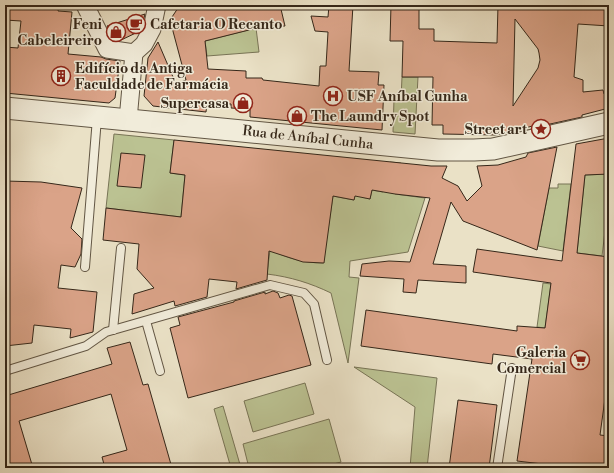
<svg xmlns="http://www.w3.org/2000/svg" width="614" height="473" viewBox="0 0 614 473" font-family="'Libre Bodoni',serif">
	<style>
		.green { fill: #bbc292; stroke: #787456 }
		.building { fill: #daa388; stroke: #352719; fill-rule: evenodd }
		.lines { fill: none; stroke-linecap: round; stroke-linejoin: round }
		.service-casing { stroke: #625644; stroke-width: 10 }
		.minor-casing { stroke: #625644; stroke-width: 19 }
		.tertiary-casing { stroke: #625644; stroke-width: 23 }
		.service { stroke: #f1ecda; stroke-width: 8 }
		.minor { stroke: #f1ecda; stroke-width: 17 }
		.tertiary { stroke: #f1ecda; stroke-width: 21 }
		.labels { text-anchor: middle; stroke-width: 3; stroke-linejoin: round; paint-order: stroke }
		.poi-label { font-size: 14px; font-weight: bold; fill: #352719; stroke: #f1ecda; text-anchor: end }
		.street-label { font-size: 14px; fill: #352719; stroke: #f1ecda }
	</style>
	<rect width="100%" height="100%" fill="#eae1c6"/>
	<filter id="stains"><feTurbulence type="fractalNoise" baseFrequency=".005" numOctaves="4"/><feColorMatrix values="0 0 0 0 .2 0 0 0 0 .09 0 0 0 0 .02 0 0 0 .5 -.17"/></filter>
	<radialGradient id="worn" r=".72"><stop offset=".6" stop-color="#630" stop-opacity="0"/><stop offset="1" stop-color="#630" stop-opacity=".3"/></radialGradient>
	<g class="green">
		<path d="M256 28 259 52 207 56 205 41Z"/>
		<path d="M402 77H418L415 134 393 132 394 99H401Z"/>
		<path d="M114 134 174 140 170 173 185 175 181 217 106 208Z"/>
		<path d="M390 162 401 163 395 194 425 198 408 252 350 261 349 277 359 278 348 363 331 293C310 283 291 277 267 274L270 250C288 258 303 263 323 263L333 196 354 200 356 189 362 197 370 199 372 190 383 192Z"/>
		<path d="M609 174V198L602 256 577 253 585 175Z"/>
		<path d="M558 184H571L563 251 538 246 549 188H558Z"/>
		<path d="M543 283 551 284 545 328 537 327Z"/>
		<path d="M354 367 437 378 427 468H410L415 407Z"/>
		<path d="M305 383 314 414 253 432 244 401Z"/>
		<path d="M223 406 241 468H231L214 409Z"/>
		<path d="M329 419 341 462 319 468H249L243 444Z"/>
	</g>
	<g class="building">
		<path d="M5 5H59L58 11 72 12 68 54 101 57 106 59 120 61 115 98 109 103 5 93V47L18 48 21 21 5 20Z"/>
		<path d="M180 5H280L285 26 261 27 205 41 208 69 246 71V78H262L263 80 319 86 320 66H326L328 32 315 31 311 16 328 17 329 5H353L349 71 379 72 378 85H384L382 130 250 117V109L231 108V104L207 103 206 112 153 106 144 96 148 58 158 42 176 84 186 80 170 20Z"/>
		<path d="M391 5H419V29H434V41L497 43 498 5H609V26L578 24 574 77 583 80V92L603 90 604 94 609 93V108L582 115V117L541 126V124L496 135 443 134V125H432L433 77H402L403 41H390ZM515 19 538 49 539 53 540 60 538 68 513 106Z"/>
		<path d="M145 14 142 26 140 31 119 41 114 40 107 26Z"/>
		<path d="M609 138V174L585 175 577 253 609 257V369L600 435 609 436V468H551V465L517 461 532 359 493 354 492 364 361 346 366 310 517 331V326L545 328 551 283 473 272 477 249 562 261 576 144Z"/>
		<path d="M174 140 431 166H447L442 178 458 186 467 201 482 186 477 166 498 165 526 157 528 153 557 147 537 250 463 221 451 202 433 264 466 266V283L418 280 416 293 403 292 404 279 360 276 362 264 389 261 410 262 430 198 395 194 372 190 370 199 355 196 354 200 333 196 324 263 303 262 269 251 267 280 236 289 237 282 209 279 207 297 175 306 174 301 132 314 134 294 154 288 137 269 139 244 103 240 106 208 181 217 185 175 170 173Z"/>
		<path d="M121 153 145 155 141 188 117 186Z"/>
		<path d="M5 181 41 182 82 188 71 228 82 239 81 254 75 267 61 265 58 288 97 292 93 332 70 338 71 329 34 325 32 343 5 346Z"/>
		<path d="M273 291 278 293 280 298 289 295 292 296 311 365 188 398 170 328 180 325 178 317 234 302V301L265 292V294Z"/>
		<path d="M130 342 143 385 148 384 172 468H105L102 457 127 450 111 394 19 421 33 468H5V396L112 364 107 348Z"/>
		<path d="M458 400 497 405 489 468H449Z"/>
	</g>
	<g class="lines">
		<defs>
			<g id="service">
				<path d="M85 267 97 118"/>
				<path d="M146 321 160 371"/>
				<path d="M113 330 121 248"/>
				<path d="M5 371 86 346 106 332 270 285 304 293 314 304 327 360"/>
				<path d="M497 468 512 368"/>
			</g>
			<g id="minor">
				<path d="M85 5 107 49 134 53"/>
				<path d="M134 53 144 44 152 29 157 5"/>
				<path d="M128 120 134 53"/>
			</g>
			<path id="tertiary" d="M5 108 438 150H474L493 149 609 123"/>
		</defs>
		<use href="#service" class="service-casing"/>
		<use href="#minor" class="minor-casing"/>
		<use href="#tertiary" class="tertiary-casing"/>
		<use href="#service" class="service"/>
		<use href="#minor" class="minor"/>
		<use href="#tertiary" class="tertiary"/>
	</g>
	<defs>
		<symbol id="cafe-ring" viewBox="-11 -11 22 22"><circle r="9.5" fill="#f1ecda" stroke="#8f2418" stroke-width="1.5"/><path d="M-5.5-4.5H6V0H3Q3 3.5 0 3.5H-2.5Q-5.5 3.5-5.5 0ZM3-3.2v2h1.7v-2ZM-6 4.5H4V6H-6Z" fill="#8f2418"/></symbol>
		<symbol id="shop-ring" viewBox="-11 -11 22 22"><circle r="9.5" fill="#f1ecda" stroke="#8f2418" stroke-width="1.5"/><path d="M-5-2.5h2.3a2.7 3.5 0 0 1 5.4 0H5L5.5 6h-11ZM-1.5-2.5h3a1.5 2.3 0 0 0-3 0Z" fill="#8f2418"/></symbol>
		<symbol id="building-ring" viewBox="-11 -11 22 22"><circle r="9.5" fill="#f1ecda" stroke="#8f2418" stroke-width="1.5"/><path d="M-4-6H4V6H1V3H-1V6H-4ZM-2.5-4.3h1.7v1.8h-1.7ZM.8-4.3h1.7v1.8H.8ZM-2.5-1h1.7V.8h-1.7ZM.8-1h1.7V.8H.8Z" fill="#8f2418"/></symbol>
		<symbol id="hospital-ring" viewBox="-11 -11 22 22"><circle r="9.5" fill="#f1ecda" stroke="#8f2418" stroke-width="1.5"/><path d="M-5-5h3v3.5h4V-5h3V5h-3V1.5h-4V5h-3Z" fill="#8f2418"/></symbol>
		<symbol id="sight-ring" viewBox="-11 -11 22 22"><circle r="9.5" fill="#f1ecda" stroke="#8f2418" stroke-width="1.5"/><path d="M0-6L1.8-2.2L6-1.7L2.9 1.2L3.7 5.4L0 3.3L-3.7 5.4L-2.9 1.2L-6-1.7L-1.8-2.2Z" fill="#8f2418"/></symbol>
		<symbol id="supermarket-ring" viewBox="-11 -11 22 22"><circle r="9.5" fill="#f1ecda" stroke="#8f2418" stroke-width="1.5"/><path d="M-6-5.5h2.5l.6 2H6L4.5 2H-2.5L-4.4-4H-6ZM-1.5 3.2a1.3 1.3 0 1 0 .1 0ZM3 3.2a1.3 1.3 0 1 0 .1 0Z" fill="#8f2418"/></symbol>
	</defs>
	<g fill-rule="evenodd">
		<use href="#cafe-ring" x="125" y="13" width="22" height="22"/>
		<use href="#shop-ring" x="105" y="21" width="22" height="22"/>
		<use href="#building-ring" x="50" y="65" width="22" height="22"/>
		<use href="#hospital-ring" x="322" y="85" width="22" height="22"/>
		<use href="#shop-ring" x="232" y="92" width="22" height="22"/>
		<use href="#shop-ring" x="286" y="105" width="22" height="22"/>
		<use href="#sight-ring" x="530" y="118" width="22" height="22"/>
		<use href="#supermarket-ring" x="569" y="349" width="22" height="22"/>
	</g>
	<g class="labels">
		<g class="poi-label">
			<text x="102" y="29">Feni<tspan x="102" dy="16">Cabeleireiro</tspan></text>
			<text x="150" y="29" text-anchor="start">Cafetaria O Recanto</text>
			<text x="75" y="73" text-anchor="start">Edifício da Antiga<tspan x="75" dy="16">Faculdade de Farmácia</tspan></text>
			<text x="347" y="101" text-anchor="start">USF Aníbal Cunha</text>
			<text x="229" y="108">Supercasa</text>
			<text x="311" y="121" text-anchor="start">The Laundry Spot</text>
			<text x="527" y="134">Street art</text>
			<text x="566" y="357">Galeria<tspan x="566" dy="16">Comercial</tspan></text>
		</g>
		<g class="street-label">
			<text transform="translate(308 137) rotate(6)" y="5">Rua de Aníbal Cunha</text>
		</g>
	</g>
	<rect width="614" height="473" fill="none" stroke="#eae1c6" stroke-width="20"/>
	<rect x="6" y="6" width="602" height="461" fill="none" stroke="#352719" stroke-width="2"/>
	<rect x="10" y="10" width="594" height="453" fill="none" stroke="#352719"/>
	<rect width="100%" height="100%" filter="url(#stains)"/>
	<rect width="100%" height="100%" fill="url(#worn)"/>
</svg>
